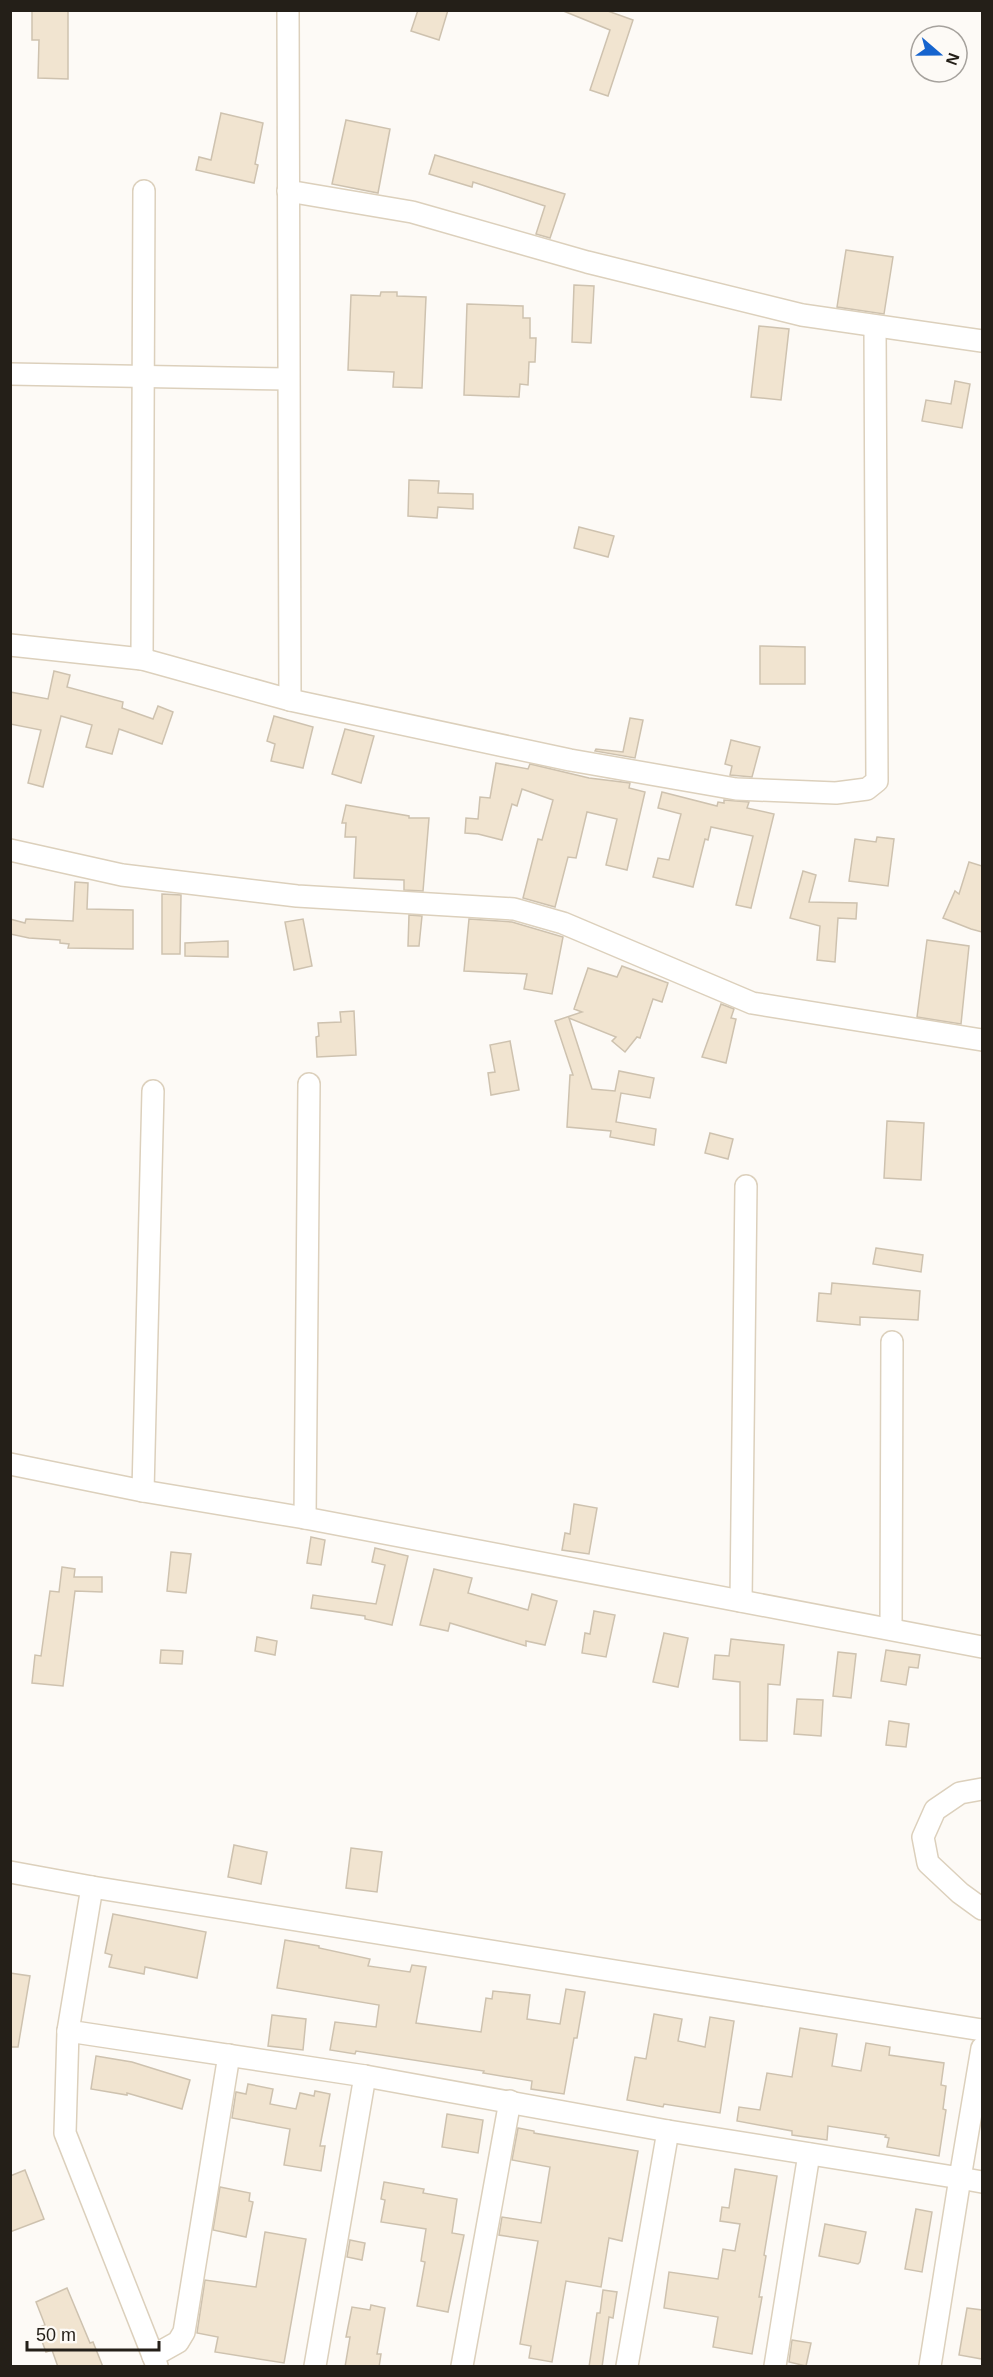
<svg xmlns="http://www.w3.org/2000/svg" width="993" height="2377" viewBox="0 0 993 2377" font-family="Arial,sans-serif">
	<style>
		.building { fill: #f1e4d0; stroke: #cec2af; stroke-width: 1.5 }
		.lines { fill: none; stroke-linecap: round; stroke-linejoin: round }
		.street-casing { stroke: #dcd0bc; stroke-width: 24 }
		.street { stroke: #fff; stroke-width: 21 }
	</style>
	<rect width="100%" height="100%" fill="#fdfaf6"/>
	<g class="building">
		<path d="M32 10H68V79L38 78 39 40H32Z"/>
		<path d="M418 10H448L439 40 411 31Z"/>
		<path d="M561 10H605L633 20 608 96 590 90 610 30Z"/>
		<path d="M221 113 263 123 255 164 258 165 254 183 196 170 199 157 211 160Z"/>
		<path d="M346 120 390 129 378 193 332 184Z"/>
		<path d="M435 155 565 194 550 238 536 234 545 206 473 182 472 187 429 174Z"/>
		<path d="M846 250 893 257 884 314 837 307Z"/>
		<path d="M574 285 594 286 591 343 572 342Z"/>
		<path d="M381 292H397V296L426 297 422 388 393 387 394 372 348 370 351 295 380 296Z"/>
		<path d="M467 304 523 306V318H530V338H536L535 362H529L528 385 520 384 519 397 464 395Z"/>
		<path d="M759 326 789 329 781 400 751 397Z"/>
		<path d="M955 381 970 384 962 428 922 421 926 400 951 404Z"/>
		<path d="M409 480 439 481 438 493 473 494V509L438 507 437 518 408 516Z"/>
		<path d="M579 527 614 536 608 557 574 548Z"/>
		<path d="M760 646 805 647V684H760Z"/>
		<path d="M54 671 70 675 67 687 123 702 122 708 153 719 158 706 173 712 162 744 119 729 112 754 86 747 92 725 61 716 43 787 28 783 41 730 10 724V692L48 699Z"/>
		<path d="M274 716 313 727 303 768 271 761 275 744 267 741Z"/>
		<path d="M630 718 643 720 635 758 595 751 596 749 623 752Z"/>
		<path d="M345 729 374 736 361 783 332 774Z"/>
		<path d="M731 740 760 747 752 777 730 775 732 766 725 764Z"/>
		<path d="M496 763 528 769 530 764 589 778 630 783 629 788 645 792 627 870 606 865 617 819 587 812 576 858 568 857 555 907 523 898 538 839 542 840 553 800 522 789 517 806 512 804 502 840 478 834 465 833 466 818 478 819 480 797 490 798Z"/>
		<path d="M662 792 717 806 718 802 724 803V800L749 802 747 808 774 814 751 908 736 905 753 836 711 827 708 840 705 839 693 887 653 877 658 858 669 860 681 814 658 808Z"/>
		<path d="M346 805 409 816V818H429L423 891 404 890V880L354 878 356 837H345L346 823H342Z"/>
		<path d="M877 837 894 839 888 886 849 881 855 839 876 842Z"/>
		<path d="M969 862 982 866V932L971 929 943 918 955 891 959 894Z"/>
		<path d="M803 871 816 875 809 902 857 903 856 919 838 918 835 962 817 960 820 926 790 918Z"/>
		<path d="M75 882 88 883 87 909 133 910V949L68 948 69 944 60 943V940L29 938 10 934V919L25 923 26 919 73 921Z"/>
		<path d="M162 894 181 895 180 954H162Z"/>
		<path d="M409 915 422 916 419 946H408Z"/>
		<path d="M303 919 312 966 294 970 285 922Z"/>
		<path d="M469 919 512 922 563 937 552 994 524 989 527 974 464 971Z"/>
		<path d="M927 940 969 946 961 1024 917 1017Z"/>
		<path d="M228 941V957L185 956V943Z"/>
		<path d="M622 966 668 983 662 1002 653 999 640 1038 637 1037 625 1052 612 1041 616 1037 569 1018 592 1089 615 1091 619 1071 654 1078 650 1098 621 1093 616 1122 656 1129 654 1145 610 1137 611 1131 567 1127 570 1075H573L555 1021 582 1012 574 1009 588 968 617 977Z"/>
		<path d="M721 1004 734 1009 731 1018 736 1019 726 1063 702 1057Z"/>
		<path d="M354 1011 356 1055 317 1057 316 1037 319 1036 318 1023 341 1022 340 1012Z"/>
		<path d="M510 1041 519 1090 491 1095 488 1073 495 1072 490 1045Z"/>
		<path d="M887 1121 924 1123 921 1180 884 1178Z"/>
		<path d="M710 1133 733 1139 728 1159 705 1153Z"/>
		<path d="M876 1248 923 1255 921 1272 873 1264Z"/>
		<path d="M832 1283 920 1291 918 1320 860 1317V1325L817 1321 819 1293 831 1294Z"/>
		<path d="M574 1504 597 1508 589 1554 562 1550 565 1533 570 1534Z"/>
		<path d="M311 1537 325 1540 321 1565 307 1563Z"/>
		<path d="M375 1548 408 1556 392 1625 365 1619V1616L311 1608 313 1595 376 1604 385 1565 372 1562Z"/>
		<path d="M171 1552 191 1554 186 1593 167 1591Z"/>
		<path d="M62 1567 75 1569 74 1577H102V1592L75 1591 63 1686 32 1683 35 1655 41 1656 50 1591 59 1592Z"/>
		<path d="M434 1569 472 1578 468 1593 528 1610 532 1594 557 1601 545 1645 526 1641V1646L450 1623 448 1631 420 1625Z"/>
		<path d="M594 1611 615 1615 606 1657 582 1653 585 1633 590 1634Z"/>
		<path d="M664 1633 688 1638 678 1687 653 1682Z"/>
		<path d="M257 1637 277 1641 275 1655 255 1651Z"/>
		<path d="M731 1639 784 1645 780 1685 768 1684 767 1741 740 1740V1682L713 1679 715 1655 729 1656Z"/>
		<path d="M161 1650 183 1651 182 1664 160 1663Z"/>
		<path d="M886 1650 920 1655 918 1668 909 1667 906 1685 881 1681Z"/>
		<path d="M838 1652 856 1654 851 1698 833 1696Z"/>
		<path d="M797 1699 823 1700 821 1736 794 1734Z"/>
		<path d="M889 1721 909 1724 906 1747 886 1745Z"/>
		<path d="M234 1845 267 1852 261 1884 228 1877Z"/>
		<path d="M351 1848 382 1852 377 1892 346 1888Z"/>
		<path d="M113 1914 206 1932 197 1978 145 1967 144 1974 109 1967 112 1955 105 1953Z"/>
		<path d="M285 1940 319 1946V1948L370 1959 368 1966 410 1972 412 1965 426 1967 416 2023 481 2032 486 1998 492 1999 493 1991 530 1995 527 2019 560 2024 566 1989 585 1992 577 2038H574L564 2094 531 2089 532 2081 483 2073 484 2071 356 2051 355 2054 330 2050 335 2022 376 2027 379 2005 277 1988Z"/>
		<path d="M10 1973 30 1976 18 2047H10Z"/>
		<path d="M654 2014 682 2019 678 2041 705 2047 710 2017 734 2021 720 2113 664 2104 663 2107 627 2100 635 2057 646 2059Z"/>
		<path d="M272 2015 306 2019 303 2050 268 2046Z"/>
		<path d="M800 2028 837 2034 832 2066 861 2071 866 2043 890 2047 889 2055 944 2063 941 2085 946 2086 943 2109 946 2110 939 2156 887 2147 889 2138 885 2137 886 2135 828 2126 827 2140 792 2135V2131L737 2121 739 2107 760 2110 767 2073 792 2077Z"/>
		<path d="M96 2056 132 2062 190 2080 182 2109 127 2093V2095L91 2089Z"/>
		<path d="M248 2084 273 2089 270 2104 296 2109 300 2093 314 2096 315 2091 330 2094 320 2146H325L321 2171 284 2165 290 2129 232 2118 236 2092 246 2094Z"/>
		<path d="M447 2114 483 2120 478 2153 442 2147Z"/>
		<path d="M518 2128 534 2131V2133L638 2151 622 2241 609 2238 601 2287 566 2281 552 2362 529 2358 531 2346 520 2344 538 2241 499 2235 502 2217 541 2223 550 2167 512 2160Z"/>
		<path d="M735 2169 777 2176 764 2255 766 2256 759 2297H762L752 2354 713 2347 718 2317 664 2308 669 2272 718 2279 723 2249 735 2251 740 2224 720 2221 722 2207 729 2208Z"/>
		<path d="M25 2170 44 2219 10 2232V2176Z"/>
		<path d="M384 2182 424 2189 423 2193 457 2199 452 2233 464 2235 448 2312 417 2306 425 2262 421 2261 426 2229 381 2222 385 2200 381 2199Z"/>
		<path d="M220 2187 250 2193 249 2201 253 2202 246 2237 213 2230Z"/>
		<path d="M916 2209 932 2212 922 2272 905 2269Z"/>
		<path d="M825 2224 866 2232 860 2262 858 2264 819 2256Z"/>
		<path d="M265 2232 306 2239 284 2363 215 2352 218 2337 197 2333 205 2280 256 2287Z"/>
		<path d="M350 2240 365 2243 362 2260 347 2257Z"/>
		<path d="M67 2288 90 2343 93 2342 103 2367H58L52 2350 46 2352 37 2328 45 2325 36 2302Z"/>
		<path d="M603 2290 617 2292 613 2318 609 2317 602 2367H589L597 2313H600Z"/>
		<path d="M371 2305 385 2308 377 2354H381L379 2367H345L350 2337H346L352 2307 370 2310Z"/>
		<path d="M967 2308 982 2310V2359L959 2355Z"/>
		<path d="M792 2340 811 2343 806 2366 789 2362Z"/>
	</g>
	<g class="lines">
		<defs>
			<g id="street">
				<path d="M288 10 290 700"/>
				<path d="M288 191 412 212 587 262 802 315 982 341"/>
				<path d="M10 374 288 379"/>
				<path d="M10 645 142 659 290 700 570 760 736 789 836 793 867 789 877 781 875 326"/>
				<path d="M142 659 144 191"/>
				<path d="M10 850 122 875 297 896 514 909 563 923 752 1003 982 1040"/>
				<path d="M10 1464 143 1491 305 1518 982 1647"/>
				<path d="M143 1491 153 1091"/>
				<path d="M305 1518 309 1084"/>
				<path d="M741 1601 746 1186"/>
				<path d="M891 1629 892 1342"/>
				<path d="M982 1789 960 1793 935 1810 923 1837 928 1863 960 1893 982 1909"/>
				<path d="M10 1872 92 1887 68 2031 365 2076 668 2131 960 2178 982 2048"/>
				<path d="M92 1887 982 2030"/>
				<path d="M68 2031 65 2133 157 2366"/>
				<path d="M153 2356 178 2342 184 2332 229 2055"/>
				<path d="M315 2366 365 2076"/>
				<path d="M462 2366 510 2101"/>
				<path d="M627 2366 668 2131"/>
				<path d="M775 2366 809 2154"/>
				<path d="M930 2366 960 2178 982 2182"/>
			</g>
		</defs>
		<use href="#street" class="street-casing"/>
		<use href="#street" class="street"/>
	</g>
	<rect width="993" height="2377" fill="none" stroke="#241f18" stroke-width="24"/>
	<g transform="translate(939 54) rotate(110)"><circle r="28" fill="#fdfaf6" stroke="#a6a29d" stroke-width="1.5"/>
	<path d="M0-4.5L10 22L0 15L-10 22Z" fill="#1664ce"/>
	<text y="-9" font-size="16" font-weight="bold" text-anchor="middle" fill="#241f18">N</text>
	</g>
	<path d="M27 2341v9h132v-9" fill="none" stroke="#241f18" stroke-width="3"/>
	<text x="36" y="2341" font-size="18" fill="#241f18" stroke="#fdfaf6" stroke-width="4.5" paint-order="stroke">50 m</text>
</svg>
